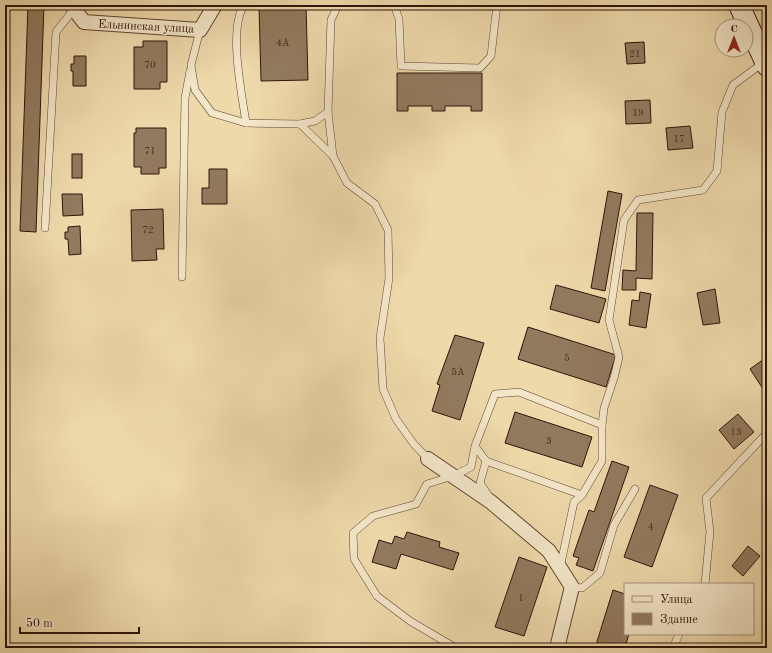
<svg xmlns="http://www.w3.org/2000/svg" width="772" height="653" viewBox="0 0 772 653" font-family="'Old Standard TT',serif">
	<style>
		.building { fill: #927a5e; stroke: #2e140a }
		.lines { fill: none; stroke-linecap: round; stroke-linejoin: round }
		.service-casing { stroke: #5e4532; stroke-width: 8 }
		.minor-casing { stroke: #5e4532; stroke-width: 16 }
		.secondary-casing { stroke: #2e140a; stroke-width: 22 }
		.service { stroke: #f4e6c8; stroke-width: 7 }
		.minor { stroke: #f4e6c8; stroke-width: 14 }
		.secondary { stroke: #f4e6c8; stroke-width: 20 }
		.labels { text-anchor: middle; stroke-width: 3; stroke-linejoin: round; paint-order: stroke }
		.number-label { font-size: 10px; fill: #472e1f }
		.street-label { font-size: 12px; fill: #2e140a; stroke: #f4e6c8 }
	</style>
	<rect width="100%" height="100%" fill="#eed9ab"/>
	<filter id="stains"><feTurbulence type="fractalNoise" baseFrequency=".005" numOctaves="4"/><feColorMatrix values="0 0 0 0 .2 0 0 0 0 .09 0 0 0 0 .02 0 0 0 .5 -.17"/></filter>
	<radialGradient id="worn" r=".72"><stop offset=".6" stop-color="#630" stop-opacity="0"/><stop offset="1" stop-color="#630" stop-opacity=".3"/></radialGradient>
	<g class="building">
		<path d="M28 5H44L36 232 20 231Z"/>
		<path d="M259 5H306L308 80 261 81Z"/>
		<path d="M143 41H167V82H160V89H134V47H143Z"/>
		<path d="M644 42 645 63 627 64 625 43Z"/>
		<path d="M74 56H86V86H73V71H71V64H74Z"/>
		<path d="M397 73H482V111H471V106H445V111H432V106H408V111H397Z"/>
		<path d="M650 100 651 123 626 124 625 101Z"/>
		<path d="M690 126 693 148 668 150 666 128Z"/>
		<path d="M136 128H166V168H159V174H141V167H134V133H136Z"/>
		<rect x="72" y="154" width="10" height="24"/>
		<path d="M209 169H227V204H202V188H209Z"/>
		<path d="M608 191 622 194 605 291 591 288Z"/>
		<path d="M62 194H82L83 215 63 216Z"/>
		<path d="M163 209 164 249H156L157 260 132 261 131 210Z"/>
		<path d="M637 213H653L652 279 636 278V290H622L623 270 636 271Z"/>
		<path d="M80 226 81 254 69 255 68 239H65V232H68V227Z"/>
		<path d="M556 285 606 299 599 323 550 309Z"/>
		<path d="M715 289 720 323 703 325 697 293Z"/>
		<path d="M640 292 651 294 646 328 629 325 632 300 639 301Z"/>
		<path d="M528 327 616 355 606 387 518 359Z"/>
		<path d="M455 335 484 343 460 420 432 411 440 385 437 384Z"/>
		<path d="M764 359 767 363V395L750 369Z"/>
		<path d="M515 412 592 437 582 467 505 443Z"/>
		<path d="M738 414 754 432 734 449 719 430Z"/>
		<path d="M612 461 629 467 593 571 576 565 579 558 573 556 589 510 594 512Z"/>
		<path d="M650 485 678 495 652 567 624 557Z"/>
		<path d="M407 532 440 542 439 547 459 553 453 570 401 554 396 569 372 562 379 540 392 544 395 536 404 539Z"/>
		<path d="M748 546 760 556 743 576 732 566Z"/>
		<path d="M519 557 547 567 524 636 495 627Z"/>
		<path d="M613 590 625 594V634H629L625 648H595Z"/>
	</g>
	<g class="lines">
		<defs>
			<g id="service">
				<path d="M244 5C228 30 242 94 246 123"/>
				<path d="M394 5 399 19 401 66 480 68 491 56 497 5"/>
				<path d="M200 30 191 65 195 90 212 113 246 123 300 124 333 156 347 183 375 204 388 230 389 278 380 338 383 389 396 419 413 443 428 459"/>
				<path d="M300 124 315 121 328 112"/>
				<path d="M333 156 328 112 331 20 338 5"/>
				<path d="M45 228 56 32 74 9"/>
				<path d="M182 277 185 98 190 71"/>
				<path d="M602 425 604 408 614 378 619 357 609 320 624 220 638 200 703 190 717 171 722 112 733 85 763 63"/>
				<path d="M486 461 480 483 488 495"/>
				<path d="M560 568 574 502 582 495"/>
				<path d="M705 584 710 532 706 498 767 433"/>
				<path d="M572 587 582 588 600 573 614 525 635 489"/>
				<path d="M456 648 410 621 377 596 354 559 353 533 373 516 416 504 427 484 453 476 471 467 475 446 495 394 519 392 602 425V461L582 495 486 461 475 446"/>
				<path d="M673 648 679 634"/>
			</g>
			<g id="minor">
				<path d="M74 5V9L84 22 200 30 215 5"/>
				<path d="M428 459 491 502 549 551 572 587 557 648"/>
			</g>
			<path id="secondary" d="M739 5 767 66"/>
		</defs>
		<use href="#service" class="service-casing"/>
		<use href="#minor" class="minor-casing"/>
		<use href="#secondary" class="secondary-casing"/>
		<use href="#service" class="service"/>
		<use href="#minor" class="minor"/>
		<use href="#secondary" class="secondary"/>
	</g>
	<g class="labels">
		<g class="number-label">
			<text x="283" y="46">4А</text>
			<text x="635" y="57">21</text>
			<text x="150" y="68">70</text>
			<text x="638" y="116">19</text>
			<text x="679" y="142">17</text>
			<text x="150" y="154">71</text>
			<text x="148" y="233">72</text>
			<text x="567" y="361">5</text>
			<text x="458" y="375">5А</text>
			<text x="736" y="435">13</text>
			<text x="549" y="444">3</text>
			<text x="651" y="530">4</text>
			<text x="521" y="601">1</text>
		</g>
		<g class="street-label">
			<text transform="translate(146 26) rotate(3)" y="4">Ельнинская улица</text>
		</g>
	</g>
	<rect width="772" height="653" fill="none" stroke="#eed9ab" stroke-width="20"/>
	<rect x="6" y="6" width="760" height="641" fill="none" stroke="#2e140a" stroke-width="2"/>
	<rect x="10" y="10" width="752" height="633" fill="none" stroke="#2e140a"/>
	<rect x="624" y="583" width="130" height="52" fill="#f4e6c8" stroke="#a5927c"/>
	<rect x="632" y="596" width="20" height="6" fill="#f4e6c8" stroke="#a5927c"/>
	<text x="660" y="603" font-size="12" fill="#2e140a">Улица</text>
	<rect x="632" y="613" width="20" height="12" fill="#927a5e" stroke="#a5927c"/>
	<text x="660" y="623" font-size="12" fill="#2e140a">Здание</text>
	<g transform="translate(734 38)"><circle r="19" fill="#f4e6c8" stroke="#a5927c"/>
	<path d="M0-3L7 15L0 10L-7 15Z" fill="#8f2418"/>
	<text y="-6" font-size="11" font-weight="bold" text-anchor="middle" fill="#2e140a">С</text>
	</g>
	<path d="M20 627v6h119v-6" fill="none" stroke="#2e140a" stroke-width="2"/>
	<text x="26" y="627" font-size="12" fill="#2e140a" stroke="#f4e6c8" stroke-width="3" paint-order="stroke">50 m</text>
	<rect width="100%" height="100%" filter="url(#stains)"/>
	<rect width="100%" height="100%" fill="url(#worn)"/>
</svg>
